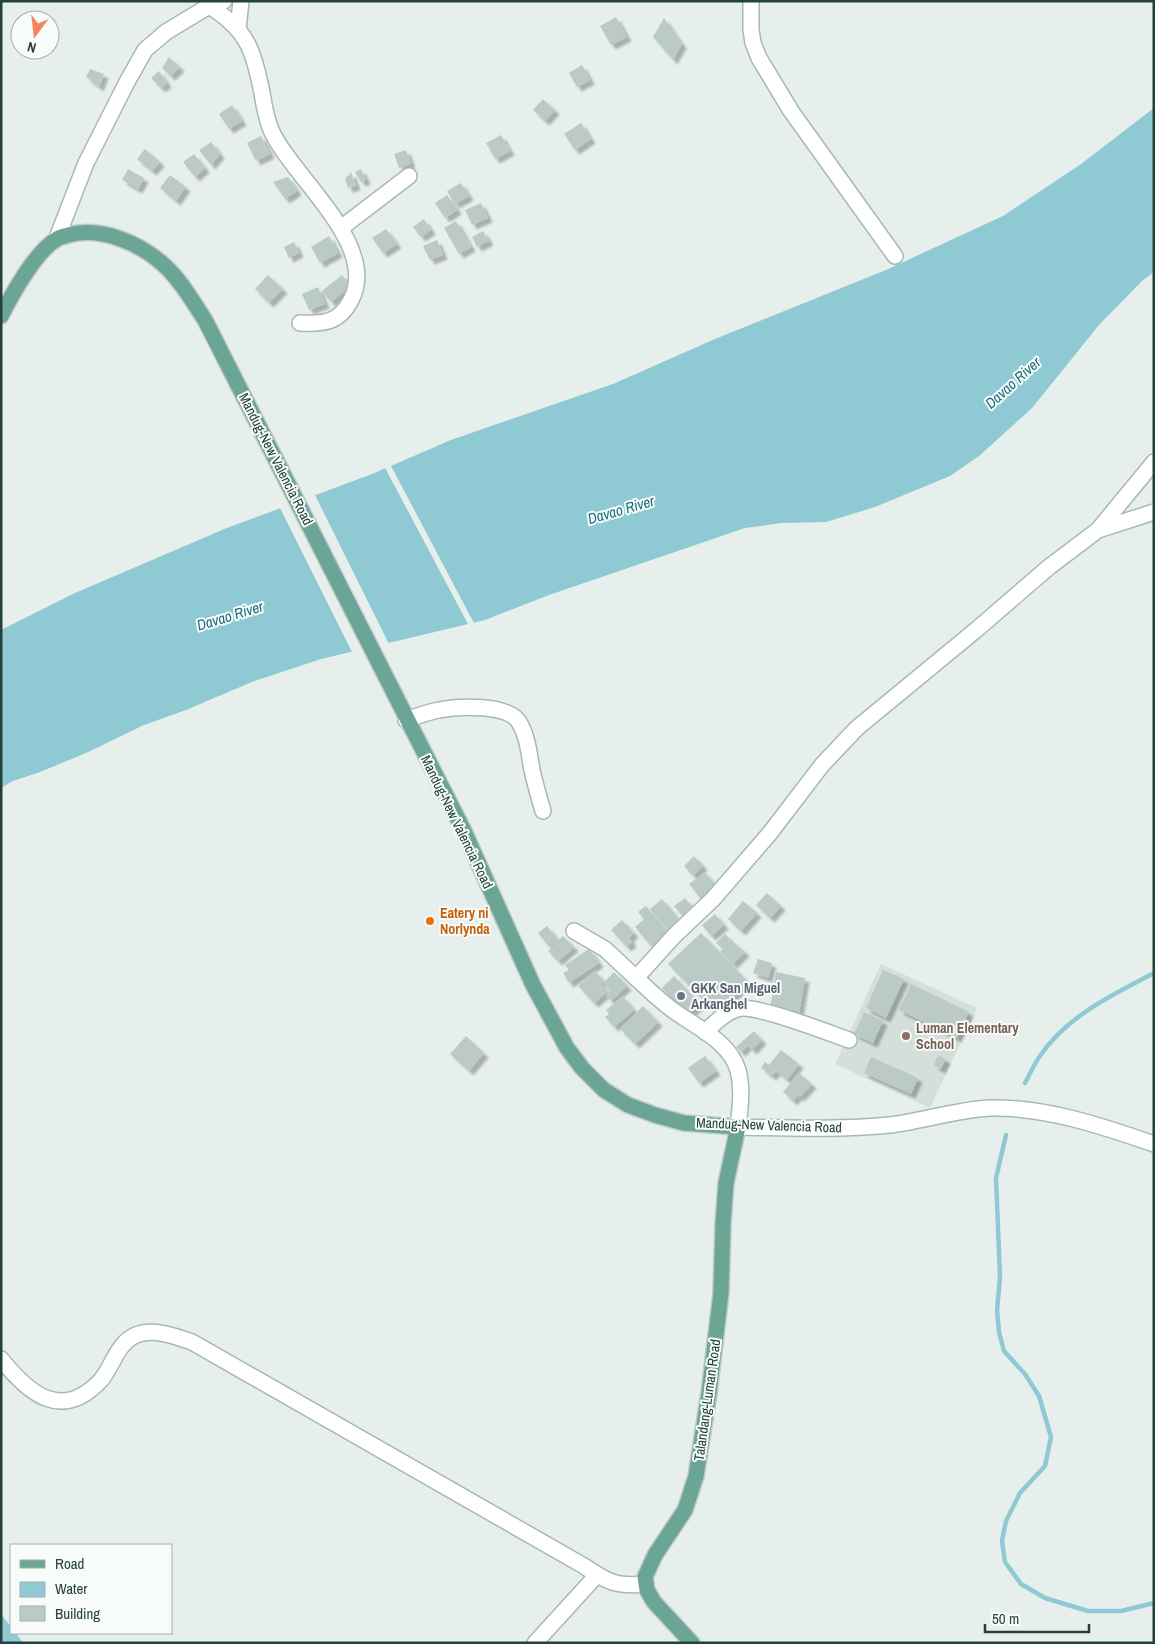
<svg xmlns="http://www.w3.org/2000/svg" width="1155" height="1644" viewBox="0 0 1155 1644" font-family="'Archivo Narrow',sans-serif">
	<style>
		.built { fill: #d4dfda }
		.water { fill: #8ec9d4 }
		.pier { fill: #e6efeb }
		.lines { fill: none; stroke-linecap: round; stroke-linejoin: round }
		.stream { stroke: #8ec9d4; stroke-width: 4.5 }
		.building { fill: #bbcac4; filter: url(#shadow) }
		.street-casing { stroke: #a8b8b2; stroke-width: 18 }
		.secondary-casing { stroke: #a4bbb3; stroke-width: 18 }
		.primary-casing { stroke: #c2cac8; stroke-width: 18 }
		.street { stroke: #fff; stroke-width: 15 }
		.secondary { stroke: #fff; stroke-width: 15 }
		.primary { stroke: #6aa596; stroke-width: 15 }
		.food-dot { fill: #e8710a; stroke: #f7fbf9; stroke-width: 2 }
		.worship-dot { fill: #6b7280; stroke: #f7fbf9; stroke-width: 2 }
		.education-dot { fill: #8d6e63; stroke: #f7fbf9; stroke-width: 2 }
		.labels { text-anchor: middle; stroke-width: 4; stroke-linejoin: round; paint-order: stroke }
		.street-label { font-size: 14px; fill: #24423a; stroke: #f7fbf9 }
		.food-label { font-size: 14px; font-weight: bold; fill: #c56008; stroke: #f7fbf9; text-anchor: start }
		.worship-label { font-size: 14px; font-weight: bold; fill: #5b616d; stroke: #f7fbf9; text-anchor: start }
		.education-label { font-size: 14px; font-weight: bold; fill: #785e54; stroke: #f7fbf9; text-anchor: start }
		.water-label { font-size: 15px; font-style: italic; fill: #1c6f80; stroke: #f7fbf9 }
	</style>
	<defs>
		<filter id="shadow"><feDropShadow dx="4.5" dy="4.5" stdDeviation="1" flood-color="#0004"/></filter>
	</defs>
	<rect width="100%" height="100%" fill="#e6efeb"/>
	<path class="built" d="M881 964 977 1008 930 1108 835 1064Z"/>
	<g class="water">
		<path d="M1154 108V272L1142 281 1099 325 1032 408 979 456 950 476 875 507 826 522 782 523 745 528 549 595 485 620 321 659 252 682 186 710 144 725 86 753 40 772 13 781 1 788V630L75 593 227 528 372 474 451 440 613 384 715 339 886 270 1003 216 1081 164Z"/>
		<path d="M1 1614 11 1627V1633H16L23 1643H1Z"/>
	</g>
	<g class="pier">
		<path d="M390 464 475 625 469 626 384 466Z"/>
		<path d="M314 493 390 646 353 654 279 506Z"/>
	</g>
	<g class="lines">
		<g class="stream">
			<path d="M1025 1083C1030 1074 1034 1064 1040 1056 1067 1016 1112 995 1154 973"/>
			<path d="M1006 1135 996 1178 1000 1277 997 1311 999 1332 1004 1351 1025 1374 1039 1396 1051 1437 1045 1466 1020 1493 1006 1521 1002 1541 1005 1562 1021 1584 1045 1598 1088 1611H1121L1154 1603"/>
		</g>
	</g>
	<g class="building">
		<path d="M616 17 627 37 611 45 600 26Z"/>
		<path d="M664 18 682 44 673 60 653 37Z"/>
		<path d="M169 57 180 67 171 76 162 68Z"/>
		<path d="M582 65 590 80 577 87 569 73Z"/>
		<path d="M90 69 104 74 99 87 86 77Z"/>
		<path d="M159 71 167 83 161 88 151 78Z"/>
		<path d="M543 99 555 110 545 121 533 110Z"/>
		<path d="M232 105 242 121 229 129 219 114Z"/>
		<path d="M581 123 591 139 575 150 564 134Z"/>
		<path d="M501 135 510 151 495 159 486 143Z"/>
		<path d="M261 136 270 154 256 161 247 143Z"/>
		<path d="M211 142 220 154 211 165 199 150Z"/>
		<path d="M145 149 160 162 152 171 137 159Z"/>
		<path d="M406 150 411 164 399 168 394 154Z"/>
		<path d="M194 154 205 168 195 177 183 162Z"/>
		<path d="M128 169 144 178 138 189 122 180Z"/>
		<path d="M361 169 366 180 361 182 355 172Z"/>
		<path d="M351 172 356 186 348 188 345 179Z"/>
		<path d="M170 175 186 187 176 201 160 188Z"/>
		<path d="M288 177 297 191 285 199 273 182Z"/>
		<path d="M461 183 469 196 455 204 447 191Z"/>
		<path d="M447 195 457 210 445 218 435 203Z"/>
		<path d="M481 203 488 218 472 225 465 210Z"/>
		<path d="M424 219 431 230 421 237 413 227Z"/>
		<path d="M456 221 471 247 459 254 444 228Z"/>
		<path d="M386 229 397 244 383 253 372 238Z"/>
		<path d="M483 231 489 241 477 247 472 237Z"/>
		<path d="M329 236 338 253 320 263 311 247Z"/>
		<path d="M437 240 443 255 430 260 423 246Z"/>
		<path d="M294 242 299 253 289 258 284 247Z"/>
		<path d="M268 275 283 289 269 303 255 289Z"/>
		<path d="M342 275 351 286 331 302 322 291Z"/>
		<path d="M318 287 325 304 309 310 302 294Z"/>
		<path d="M694 856 703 866 693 876 684 866Z"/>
		<path d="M705 872 717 887 701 899 689 884Z"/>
		<path d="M767 893 781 906 770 918 756 905Z"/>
		<path d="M685 898 695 911 685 919 674 906Z"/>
		<path d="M662 899 679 920 667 929 650 909Z"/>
		<path d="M743 901 757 913 741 931 728 919Z"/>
		<path d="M646 906 668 932 651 946 635 927 644 919 638 912Z"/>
		<path d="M715 914 724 925 711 936 702 925Z"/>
		<path d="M622 920 634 933 629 938 632 942 627 947 611 930Z"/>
		<path d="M547 926 558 940 549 947 538 933Z"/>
		<path d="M701 933 748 982 716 1013 668 964Z"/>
		<path d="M725 934 730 939 722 948 716 943Z"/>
		<path d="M563 936 574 947 558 961 548 951Z"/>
		<path d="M731 940 745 952 733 964 720 952Z"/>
		<path d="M589 949 599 963 569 983 563 973 569 970 565 965Z"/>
		<path d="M758 959 772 963 768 978 753 973Z"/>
		<path d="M883 970 904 979 886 1018 866 1008Z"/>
		<path d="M595 971 604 981 601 984 608 991 594 1003 578 986Z"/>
		<path d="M614 972 627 986 611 1001 606 996 610 991 603 983Z"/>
		<path d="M776 972 805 978 799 1013 770 1008Z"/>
		<path d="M674 976 700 1004 687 1016 662 988Z"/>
		<path d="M911 984 969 1012 957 1038 899 1010Z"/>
		<path d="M623 996 634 1010 614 1027 605 1017 609 1014 606 1010Z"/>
		<path d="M643 1006 658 1022 635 1044 620 1029Z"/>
		<path d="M864 1012 883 1021 873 1043 854 1034Z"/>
		<path d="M754 1031 762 1040 752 1050 748 1045 741 1052 736 1047Z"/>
		<path d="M466 1036 484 1053 469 1071 450 1054Z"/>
		<path d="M781 1050 799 1064 787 1080 776 1071 772 1076 761 1068 765 1062 769 1065Z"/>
		<path d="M938 1055 946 1059 941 1069 934 1065Z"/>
		<path d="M705 1056 716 1071 699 1083 688 1068Z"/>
		<path d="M871 1057 918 1078 911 1094 864 1073Z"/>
		<path d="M799 1073 812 1084 800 1097 798 1095 793 1101 783 1092Z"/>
	</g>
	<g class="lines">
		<defs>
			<g id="street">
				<path d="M751 1V30L753 43 759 58 791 111 895 256"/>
				<path d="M209 6C247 29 254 51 262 93 264 105 266 118 271 130 292 177 380 245 351 300 339 323 324 324 300 323"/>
				<path d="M238 29 241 1"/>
				<path d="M341 228 409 176"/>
				<path d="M57 238 86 163 127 82 145 50 166 32 209 6 224 1"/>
				<path d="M1098 530 1154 462"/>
				<path d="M406 720C417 716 428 712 439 710 458 706 508 704 519 722 528 737 529 754 532 770 535 784 539 797 543 811"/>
				<path d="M574 931 605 949 636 978"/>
				<path d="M705 1032C714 1024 725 1012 737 1009 753 1003 829 1033 849 1040"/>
				<path d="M1 1359C29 1394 62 1422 101 1380 113 1366 117 1343 136 1335 153 1328 175 1336 192 1342L584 1566C607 1582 617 1587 645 1584"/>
				<path d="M535 1643 597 1575"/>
			</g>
			<path id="secondary" d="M1154 512 1098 530 1049 567 976 630 857 728 822 765 770 833 713 899 674 936 636 978C648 989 660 1001 674 1011 696 1027 729 1041 738 1070 743 1089 740 1108 738 1127 789 1128 840 1130 890 1125 923 1121 959 1109 991 1108 1046 1107 1102 1126 1154 1144"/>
			<path id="primary" d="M1 316C12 294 36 251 57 239 60 237 65 236 68 235 102 226 142 244 166 267 182 282 193 302 205 320L464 831 533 985 567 1048 582 1068 604 1090 628 1105 655 1115 684 1123 738 1127 726 1183 723 1224 721 1293 709 1393 696 1476 685 1510 655 1555 645 1577 647 1590 654 1602 692 1643"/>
		</defs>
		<use href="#street" class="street-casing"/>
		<use href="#secondary" class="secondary-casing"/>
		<use href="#primary" class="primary-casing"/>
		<use href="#street" class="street"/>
		<use href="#secondary" class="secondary"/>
		<use href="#primary" class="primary"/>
	</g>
	<circle class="food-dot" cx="430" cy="921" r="5"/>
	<circle class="worship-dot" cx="681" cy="996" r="5"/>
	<circle class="education-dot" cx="906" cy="1036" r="5"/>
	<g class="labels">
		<g class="street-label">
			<text transform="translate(276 459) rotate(63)" y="5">Mandug-New Valencia Road</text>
			<text transform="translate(457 822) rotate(64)" y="5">Mandug-New Valencia Road</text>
			<text transform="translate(769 1125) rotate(2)" y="5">Mandug-New Valencia Road</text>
			<text transform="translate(707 1400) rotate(-82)" y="5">Talandang-Luman Road</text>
		</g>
		<g class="food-label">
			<text x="440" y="918">Eatery ni<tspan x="440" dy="16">Norlynda</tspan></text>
		</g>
		<g class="worship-label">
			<text x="691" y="993">GKK San Miguel<tspan x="691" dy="16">Arkanghel</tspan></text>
		</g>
		<g class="education-label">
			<text x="916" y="1033">Luman Elementary<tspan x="916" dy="16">School</tspan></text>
		</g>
		<g class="water-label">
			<text transform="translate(1013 383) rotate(-42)" y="5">Davao River</text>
			<text transform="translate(621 510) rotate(-16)" y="5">Davao River</text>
			<text transform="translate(230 616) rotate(-17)" y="5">Davao River</text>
		</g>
	</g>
	<rect width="1155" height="1644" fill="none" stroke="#24423a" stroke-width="5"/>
	<rect x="10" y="1544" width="162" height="90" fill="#f7fbf9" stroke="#a3b1ad"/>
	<rect x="20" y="1560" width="25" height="8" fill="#6aa596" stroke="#a3b1ad"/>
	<text x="55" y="1569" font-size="15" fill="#24423a">Road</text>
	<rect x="20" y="1582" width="25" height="15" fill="#8ec9d4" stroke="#a3b1ad"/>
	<text x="55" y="1594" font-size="15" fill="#24423a">Water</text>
	<rect x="20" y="1606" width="25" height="15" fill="#bbcac4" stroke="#a3b1ad"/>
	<text x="55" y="1619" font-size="15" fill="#24423a">Building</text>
	<g transform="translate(35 35) rotate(195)"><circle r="24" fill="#f7fbf9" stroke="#a3b1ad"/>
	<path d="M0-4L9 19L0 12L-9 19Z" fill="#f4845f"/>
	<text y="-8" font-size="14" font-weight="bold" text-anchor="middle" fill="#24423a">N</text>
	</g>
	<path d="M985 1624v8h104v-8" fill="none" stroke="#24423a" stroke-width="2.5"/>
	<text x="992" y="1624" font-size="15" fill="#24423a" stroke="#f7fbf9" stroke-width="4" paint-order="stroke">50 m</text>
</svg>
